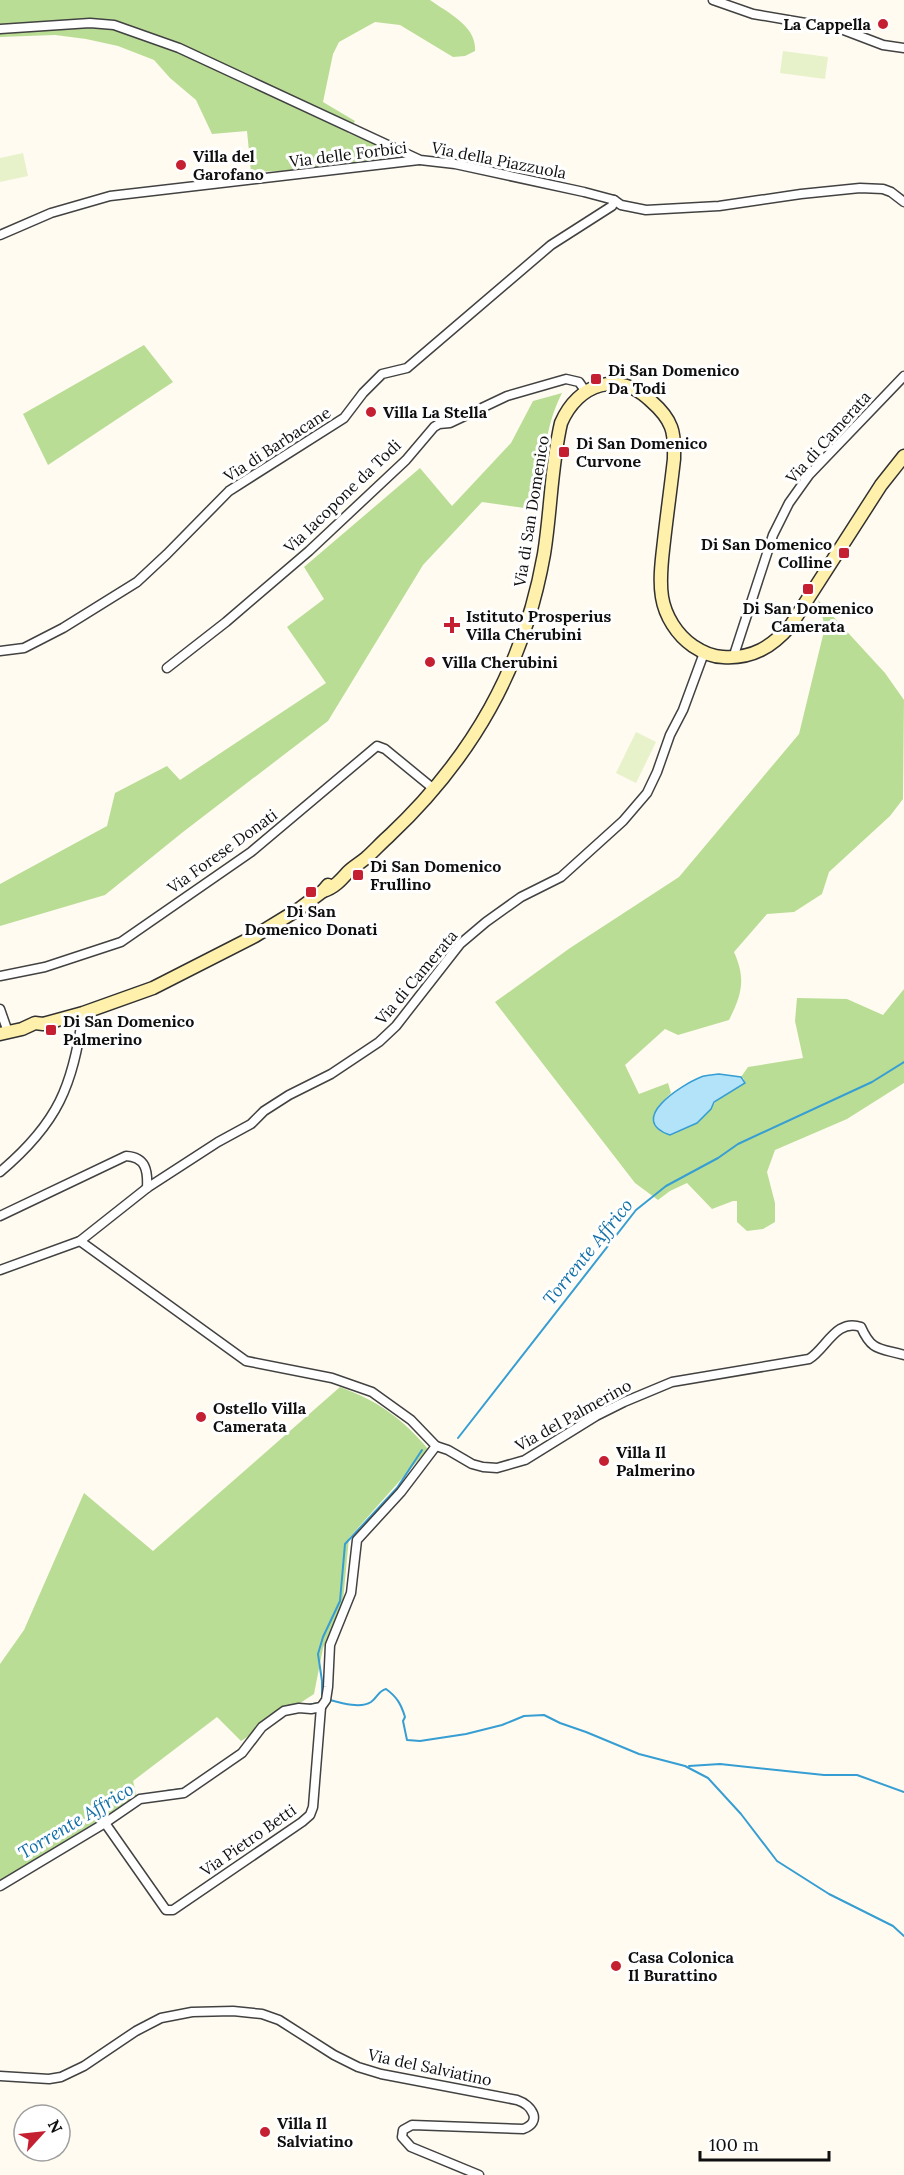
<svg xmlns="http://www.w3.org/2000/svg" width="904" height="2175" viewBox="0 0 904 2175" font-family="Lora,serif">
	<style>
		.forest { fill: #badd96 }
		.pitch { fill: #e7f2ca }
		.water { fill: #b2e3f9; stroke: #369ed3; stroke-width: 1.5 }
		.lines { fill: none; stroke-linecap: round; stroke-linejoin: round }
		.stream { stroke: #369ed3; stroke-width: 2 }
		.minor-casing { stroke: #424242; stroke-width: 11 }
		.secondary-casing { stroke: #313131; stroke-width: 15 }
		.minor { stroke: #fff; stroke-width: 8 }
		.secondary { stroke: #fff0ab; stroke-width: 12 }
		.poi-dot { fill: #c52032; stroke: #fff; stroke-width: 2 }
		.labels { text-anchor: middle; stroke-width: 6; stroke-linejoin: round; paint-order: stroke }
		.poi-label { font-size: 16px; font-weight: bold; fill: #0f0f0f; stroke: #fff; text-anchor: start }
		.street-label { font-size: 16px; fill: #0f0f0f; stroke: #fff }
		.water-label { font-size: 18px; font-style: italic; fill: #116fa7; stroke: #fff }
	</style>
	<rect width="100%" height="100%" fill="#fffbf0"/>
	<g class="forest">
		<path d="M0 0H430C448 13 477 26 475 51L465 56 453 57 400 25 375 22 339 42 333 54 323 102 355 121 348 133 383 147 381 167 251 172 247 131 212 134 196 100 170 78 154 60 118 46 86 39 55 35 0 37Z"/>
		<path d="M144 345 173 382 48 465 23 414Z"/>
		<path d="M562 393C543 430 543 470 539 510L482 502 423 565 328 721 183 832 105 895 0 926V884L107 826 115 793 167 766 180 780 326 683 287 627 324 599 304 567 420 468 452 506 511 443 533 401Z"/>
		<path d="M818 600 885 673 904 700 903 799 890 816 829 872 822 894 794 912 767 914 734 952C746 979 742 994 729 1020L678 1035 665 1029 625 1065 639 1094 668 1083 671 1093 659 1105 711 1109C717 1094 738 1093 744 1079L741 1077 748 1067 803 1058 795 1021 797 998 847 999 883 1015 904 989V1083L847 1119 775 1150 767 1172 775 1203V1222L763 1229 747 1231 737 1222V1201H733L712 1209 687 1183 670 1191 658 1200 635 1183 495 1002 570 948 679 877 799 734 825 627Z"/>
		<path d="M340 1387C378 1401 402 1418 428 1449L349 1538 343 1601 323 1648 314 1694 241 1741 217 1717 133 1781 137 1797 0 1881V1664L24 1630 84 1493 153 1551Z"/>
	</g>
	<g class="pitch">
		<path d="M783 51 828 57 825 79 780 73Z"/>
		<path d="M23 153 28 176 0 182V158Z"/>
		<path d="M636 732 656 742 636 783 616 773Z"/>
	</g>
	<path class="water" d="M719 1074 741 1077 745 1083 714 1102 711 1109 697 1123 670 1135C626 1120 681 1085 701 1077 706 1075 713 1075 719 1074Z"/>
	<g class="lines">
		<g class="stream">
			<path d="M458 1438 636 1210 666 1186 718 1158 738 1144 872 1082 904 1062"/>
			<path d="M322 1698C335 1701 359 1710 371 1702 378 1697 378 1691 386 1689 397 1697 401 1704 405 1717L403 1721 407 1740 420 1741 466 1734 502 1725 524 1716 544 1715 560 1723 586 1732 639 1754 685 1766 708 1778 741 1814 777 1861 829 1894 893 1926 904 1936"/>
			<path d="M306 1705 320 1703 322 1698V1681L318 1654 323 1637 340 1601 345 1544 397 1488 422 1450"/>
			<path d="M266 1720C274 1712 283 1705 294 1705"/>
			<path d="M689 1766 720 1764 824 1775H857L904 1792"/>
			<path d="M166 1791 182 1789 189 1785"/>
			<path d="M76 1836 114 1812"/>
		</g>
		<defs>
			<g id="minor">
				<path d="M713 0 753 14 841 29 883 45 904 48"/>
				<path d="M0 29 90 23 114 25 179 48 420 160 455 164 584 192 614 200 621 205 646 210 719 206 801 194 860 188 883 189 891 192 904 202"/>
				<path d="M0 235 51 213 110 196 419 160"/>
				<path d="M0 651 24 648 63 628 137 582 167 554 229 491 344 418 363 393 382 374 407 368 551 245 612 206 614 200"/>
				<path d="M733 658 773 535 789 503 809 475 904 376"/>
				<path d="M167 668 226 622 309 551 406 460 434 427 439 424 450 423 507 396 566 379 579 382 586 392"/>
				<path d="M0 976 45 967 121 942 251 852 377 746 385 749 435 790"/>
				<path d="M0 1009 8 1032"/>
				<path d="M0 1172C58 1123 73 1086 83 1013"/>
				<path d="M0 1216 126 1156C146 1157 148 1171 147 1188"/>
				<path d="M80 1241 246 1361 332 1378 372 1392 411 1420 436 1446 448 1450 472 1464 483 1467 497 1468 525 1460 596 1416 624 1402 672 1382 809 1359C826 1349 836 1318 861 1327 872 1352 880 1348 904 1355"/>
				<path d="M0 1270 80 1241 147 1188 218 1142 251 1124 264 1111 289 1095 331 1074 379 1042 396 1026 460 944 486 922 521 897 561 877 623 821 647 793 657 772 670 735 683 710 704 653"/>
				<path d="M105 1823 166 1910H173L302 1822 310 1815 313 1807 321 1707"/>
				<path d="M0 1886 105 1823 140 1799 184 1793 242 1753 262 1727 284 1711 299 1708 311 1709 321 1707 326 1700 328 1687 330 1645 351 1593 357 1540 401 1492 436 1446"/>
				<path d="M0 2076 49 2079 61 2077 84 2066 136 2031 161 2018 192 2012 233 2011 262 2014 279 2020 334 2055 358 2067 381 2074 517 2100C532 2105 543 2122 523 2129L412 2125 403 2130 402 2137 411 2147 479 2175"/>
			</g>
			<g id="secondary">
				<path d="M323 891C334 888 341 880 348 872 353 867 360 863 366 858 374 851 381 843 389 836 472 758 524 667 544 554 551 511 551 466 561 423 578 383 619 370 651 401 659 408 667 416 671 427 675 437 674 448 674 459 671 486 667 514 664 541 662 559 659 579 662 597 665 616 677 635 693 646 702 652 711 657 723 657 752 659 772 647 791 625L881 485 904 456"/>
				<path d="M0 1034 22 1029 35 1023 43 1024 83 1013 153 988 255 936 299 909 323 891 328 885"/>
			</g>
		</defs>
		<use href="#minor" class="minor-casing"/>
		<use href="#secondary" class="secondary-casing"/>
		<use href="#minor" class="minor"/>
		<use href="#secondary" class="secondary"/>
	</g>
	<g class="poi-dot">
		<circle cx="883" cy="24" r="6"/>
		<circle cx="181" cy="165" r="6"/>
		<rect x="590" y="373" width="12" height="12" rx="3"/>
		<circle cx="371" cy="412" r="6"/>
		<rect x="558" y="446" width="12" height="12" rx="3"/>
		<rect x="838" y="547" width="12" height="12" rx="3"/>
		<rect x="802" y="583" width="12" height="12" rx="3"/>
		<path d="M449 616h6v6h6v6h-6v6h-6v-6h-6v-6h6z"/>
		<circle cx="430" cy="662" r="6"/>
		<rect x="352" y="869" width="12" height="12" rx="3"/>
		<rect x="305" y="886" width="12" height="12" rx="3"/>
		<rect x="45" y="1024" width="12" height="12" rx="3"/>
		<circle cx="201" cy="1417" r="6"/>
		<circle cx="604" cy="1461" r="6"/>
		<circle cx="616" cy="1966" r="6"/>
		<circle cx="265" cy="2132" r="6"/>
	</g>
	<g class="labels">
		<g class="poi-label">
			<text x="871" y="30" text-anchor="end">La Cappella</text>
			<text x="193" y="162">Villa del<tspan x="193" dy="18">Garofano</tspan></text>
			<text x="608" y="376">Di San Domenico<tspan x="608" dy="18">Da Todi</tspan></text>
			<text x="383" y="418">Villa La Stella</text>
			<text x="576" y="449">Di San Domenico<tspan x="576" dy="18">Curvone</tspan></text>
			<text x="832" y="550" text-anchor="end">Di San Domenico<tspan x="832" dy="18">Colline</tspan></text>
			<text x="808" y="614" text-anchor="middle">Di San Domenico<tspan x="808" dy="18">Camerata</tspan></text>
			<text x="466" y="622">Istituto Prosperius<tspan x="466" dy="18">Villa Cherubini</tspan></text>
			<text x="442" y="668">Villa Cherubini</text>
			<text x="370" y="872">Di San Domenico<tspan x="370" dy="18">Frullino</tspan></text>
			<text x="311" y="917" text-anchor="middle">Di San<tspan x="311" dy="18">Domenico Donati</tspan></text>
			<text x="63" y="1027">Di San Domenico<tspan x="63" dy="18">Palmerino</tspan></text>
			<text x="213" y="1414">Ostello Villa<tspan x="213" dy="18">Camerata</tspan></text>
			<text x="616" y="1458">Villa Il<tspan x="616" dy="18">Palmerino</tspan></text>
			<text x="628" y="1963">Casa Colonica<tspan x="628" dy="18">Il Burattino</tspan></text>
			<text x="277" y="2129">Villa Il<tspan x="277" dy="18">Salviatino</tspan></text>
		</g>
		<g class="street-label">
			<text transform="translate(348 154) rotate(-7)" y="6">Via delle Forbici</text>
			<text transform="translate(499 160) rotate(11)" y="6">Via della Piazzuola</text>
			<text transform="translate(828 437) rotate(-48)" y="6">Via di Camerata</text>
			<text transform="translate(277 444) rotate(-33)" y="6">Via di Barbacane</text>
			<text transform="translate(342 496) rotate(-44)" y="6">Via Iacopone da Todi</text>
			<text transform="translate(531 511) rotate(-81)" y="6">Via di San Domenico</text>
			<text transform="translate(222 851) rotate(-36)" y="6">Via Forese Donati</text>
			<text transform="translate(416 977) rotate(-50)" y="6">Via di Camerata</text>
			<text transform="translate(573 1415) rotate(-29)" y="6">Via del Palmerino</text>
			<text transform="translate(248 1840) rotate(-35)" y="6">Via Pietro Betti</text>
			<text transform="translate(430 2067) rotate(12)" y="6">Via del Salviatino</text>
		</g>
		<g class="water-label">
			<text transform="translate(588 1252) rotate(-51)" y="6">Torrente Affrico</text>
			<text transform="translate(76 1821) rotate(-31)" y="6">Torrente Affrico</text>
		</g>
	</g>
	<g transform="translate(42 2133) rotate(63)"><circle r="28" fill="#ffffff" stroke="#9f9f9f" stroke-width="1.5"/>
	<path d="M0-4.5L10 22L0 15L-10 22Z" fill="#c52032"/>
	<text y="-9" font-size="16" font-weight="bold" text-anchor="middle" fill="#0f0f0f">N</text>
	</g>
	<path d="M700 2151v9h129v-9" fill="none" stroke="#0f0f0f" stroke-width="3"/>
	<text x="709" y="2151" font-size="18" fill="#0f0f0f" stroke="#ffffff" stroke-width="4.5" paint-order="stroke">100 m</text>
</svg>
